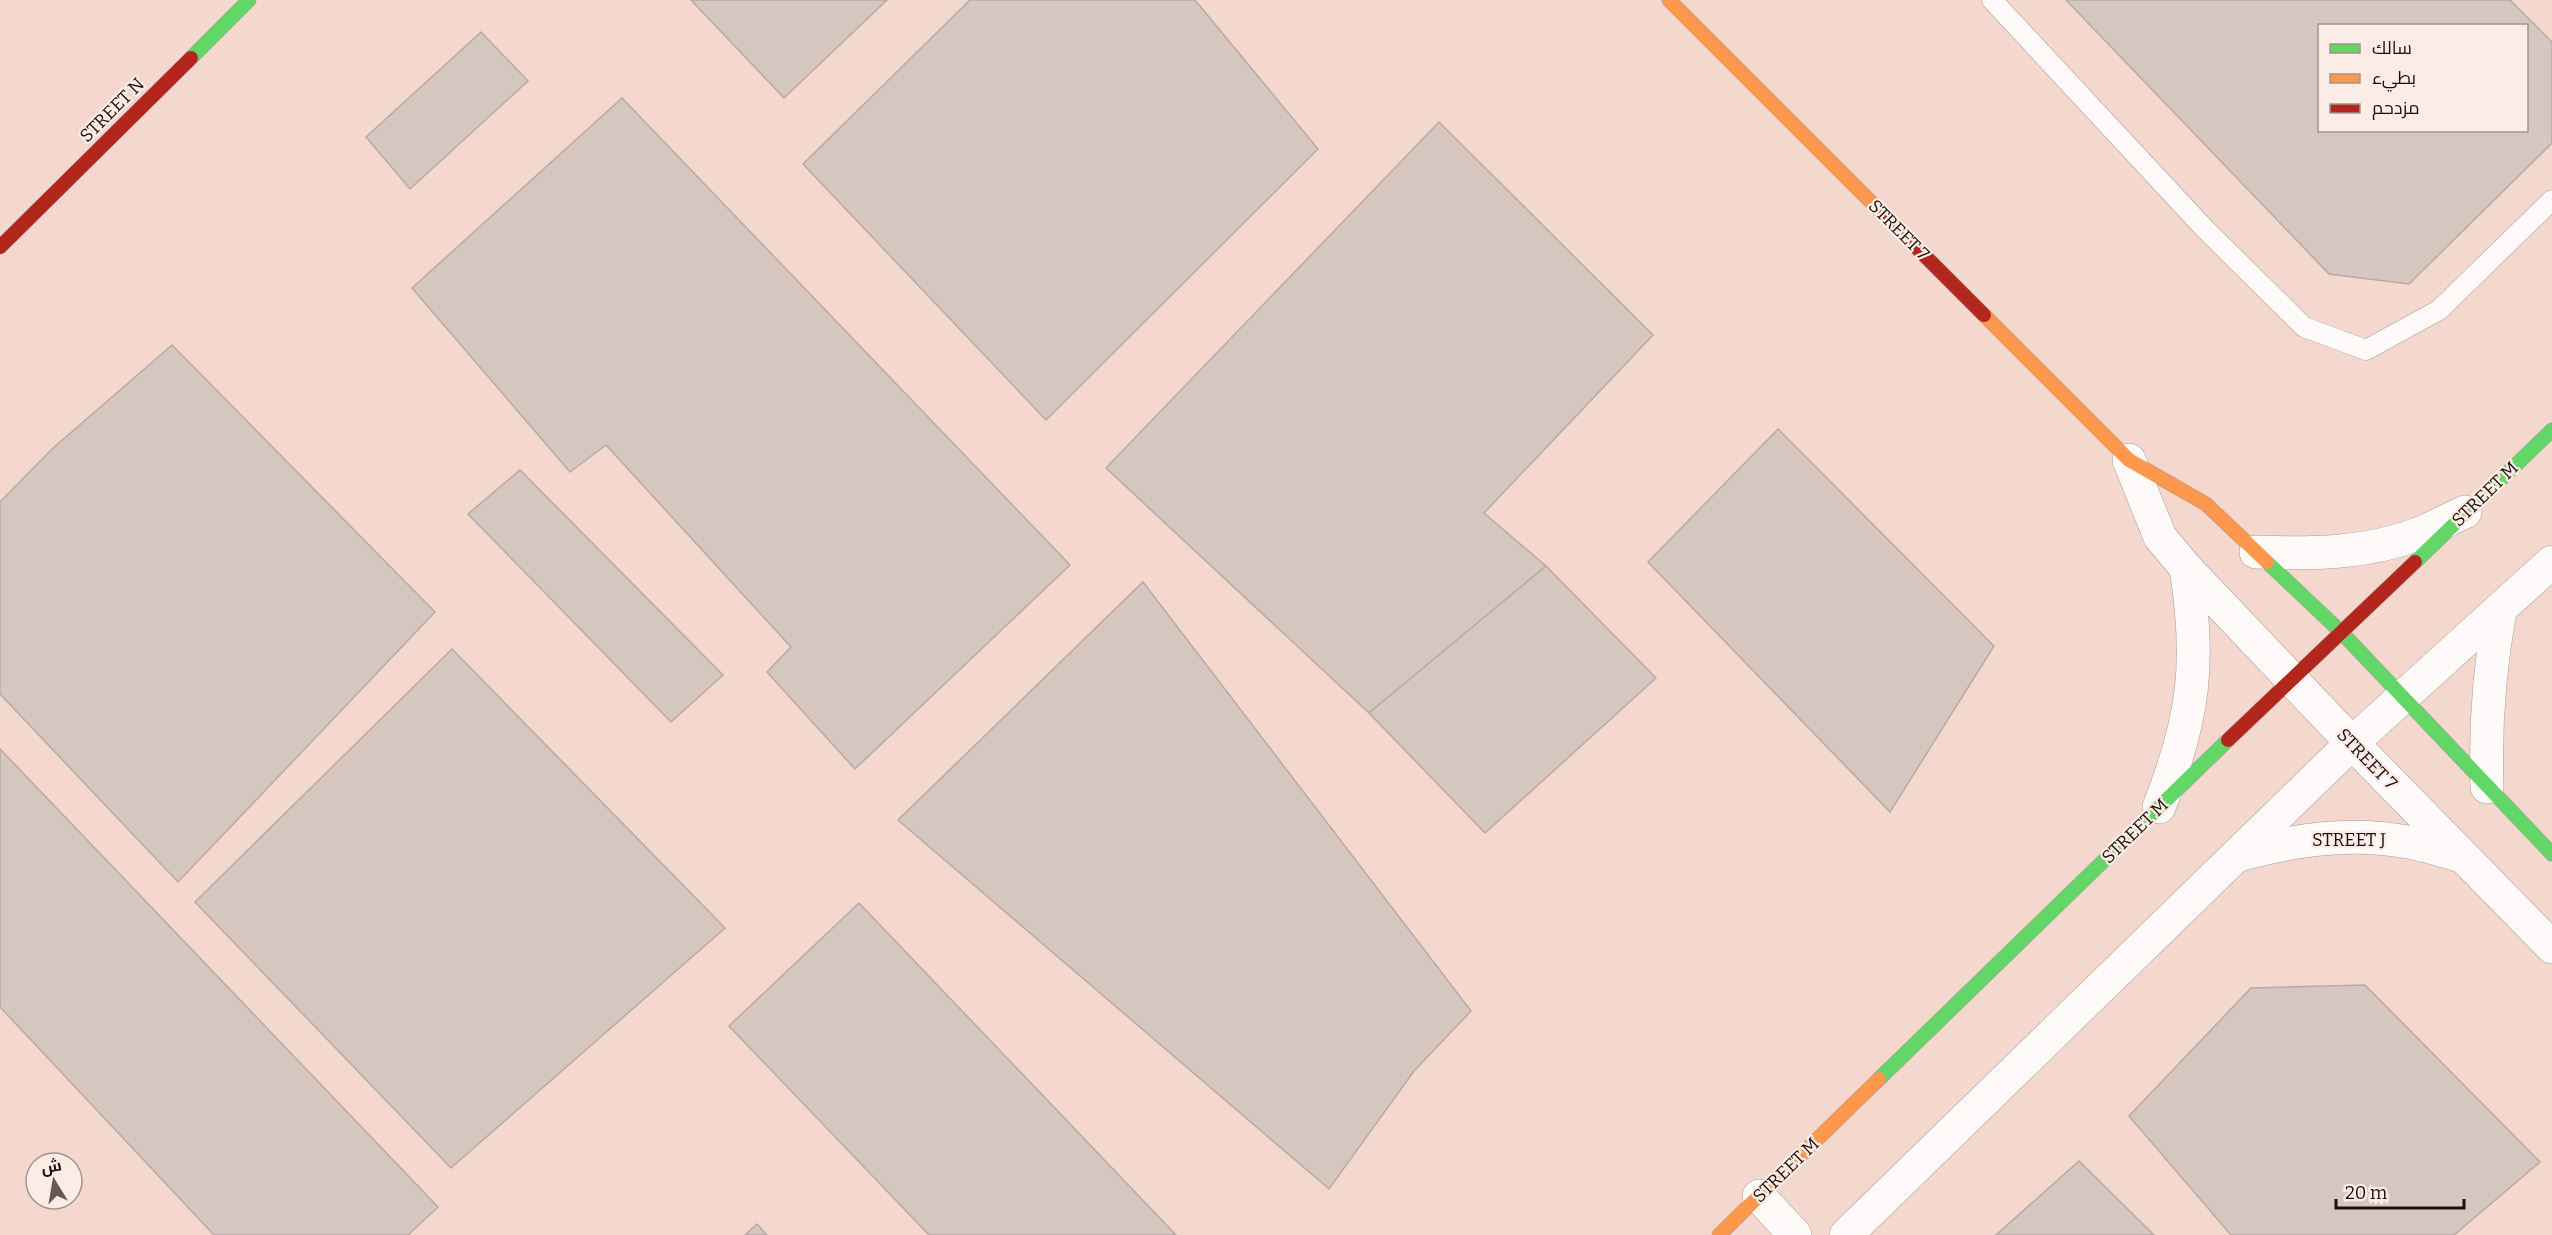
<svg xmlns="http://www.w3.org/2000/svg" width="2552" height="1235" viewBox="0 0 2552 1235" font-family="Bitter,Cairo,serif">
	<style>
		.built { fill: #f5d8cd; fill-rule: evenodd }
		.building { fill: #d5c7c0; stroke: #b7a9a3; stroke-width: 1.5; fill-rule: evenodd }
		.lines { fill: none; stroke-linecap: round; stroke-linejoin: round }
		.lane-casing { stroke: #aa9a95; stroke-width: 21 }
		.street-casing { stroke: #aa9a95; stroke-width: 34 }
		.fast-casing { stroke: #aa9a95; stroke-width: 15 }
		.slow-casing { stroke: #aa9a95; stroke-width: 15 }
		.jam-casing { stroke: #aa9a95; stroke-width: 15 }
		.lane { stroke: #fdfaf9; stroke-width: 20 }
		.street { stroke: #fdfaf9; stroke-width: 33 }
		.fast { stroke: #63d668; stroke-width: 14 }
		.slow { stroke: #ff974d; stroke-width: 14 }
		.jam { stroke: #b3261e; stroke-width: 14 }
		.labels { text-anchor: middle; stroke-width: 4.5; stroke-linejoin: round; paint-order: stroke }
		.street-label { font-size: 18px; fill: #1d100b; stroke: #fcece6 }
	</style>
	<rect width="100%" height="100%" fill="#f1dfd9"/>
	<path class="built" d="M0 0H2552V1235H0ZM2320 26H2526V130H2320ZM36 1163H72V1199H36Z"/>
	<g class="building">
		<path d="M691 0H887L784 98Z"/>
		<path d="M970 0H1195L1318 149 1046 420 803 164Z"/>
		<path d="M2066 0H2510L2552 42V143L2409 284 2329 274ZM2320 26H2526V130H2320Z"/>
		<path d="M481 32 528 81 410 189 366 137Z"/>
		<path d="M622 98 1070 565 855 769 767 672 791 647 606 445 570 472 412 288Z"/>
		<path d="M1439 122 1653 335 1484 513 1546 566 1369 713 1106 468Z"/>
		<path d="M172 345 435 612 178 882 0 694V502L52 449Z"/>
		<path d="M1778 429 1994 646 1890 812 1648 562Z"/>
		<path d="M520 470 723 675 671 722 468 514Z"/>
		<path d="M1546 566 1656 678 1485 833 1369 713Z"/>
		<path d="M1143 582 1471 1011 1414 1071 1329 1189 898 820Z"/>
		<path d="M452 649 725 928 451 1168 195 902Z"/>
		<path d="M0 749 438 1207 408 1235H214L0 1007Z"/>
		<path d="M859 903 1176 1235H929L729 1026Z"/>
		<path d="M2365 985 2540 1162 2454 1235H2231L2129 1116 2251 988Z"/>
		<path d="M2079 1161 2154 1235H1996Z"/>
		<path d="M757 1224 767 1235H745Z"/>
	</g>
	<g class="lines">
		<defs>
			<path id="lane" d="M1992 0 2204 228 2304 327 2366 350 2439 310 2552 200"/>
			<g id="street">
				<path d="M2129 460 2160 537 2186 568 2352 743 2552 947"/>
				<path d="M2256 552C2310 554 2366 554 2418 534 2434 528 2449 519 2465 512"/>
				<path d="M2487 787C2485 727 2489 670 2500 611"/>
				<path d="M2159 807C2194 718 2201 663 2186 568"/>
				<path d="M2238 855C2295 840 2349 831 2408 842 2426 845 2444 851 2462 856"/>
				<path d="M1759 1196 1795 1235"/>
				<path d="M1846 1235 2352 743 2552 562"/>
			</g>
			<g id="fast">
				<path d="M191 58 249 0"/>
				<path d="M2267 562 2342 633 2552 854"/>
				<path d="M2415 562 2552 430"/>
				<path d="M1879 1079 2228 740"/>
			</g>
			<g id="slow">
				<path d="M1669 0 1885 216"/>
				<path d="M1984 315 2129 460 2206 504 2267 562"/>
				<path d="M1719 1235 1879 1079"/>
			</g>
			<g id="jam">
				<path d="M1885 216 1984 315"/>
				<path d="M0 247 191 58"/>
				<path d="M2228 740 2415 562"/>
			</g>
		</defs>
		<use href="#lane" class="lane-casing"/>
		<use href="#street" class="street-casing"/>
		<use href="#fast" class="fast-casing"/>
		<use href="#slow" class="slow-casing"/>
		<use href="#jam" class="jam-casing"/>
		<use href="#lane" class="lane"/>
		<use href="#street" class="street"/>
		<use href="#fast" class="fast"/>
		<use href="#slow" class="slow"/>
		<use href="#jam" class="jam"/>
	</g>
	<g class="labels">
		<g class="street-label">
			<text transform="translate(112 110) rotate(-45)" y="6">STREET N</text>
			<text transform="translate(1899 230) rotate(45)" y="6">STREET 7</text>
			<text transform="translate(2485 494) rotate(-44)" y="6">STREET M</text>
			<text transform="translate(2367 759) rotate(46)" y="6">STREET 7</text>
			<text transform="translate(2135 831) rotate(-44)" y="6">STREET M</text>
			<text x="2349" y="846">STREET J</text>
			<text transform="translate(1786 1170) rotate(-44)" y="6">STREET M</text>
		</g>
	</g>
	<rect x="2318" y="24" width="210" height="108" fill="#fcece6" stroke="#a3948e" stroke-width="1.5"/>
	<rect x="2330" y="44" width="30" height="9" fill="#63d668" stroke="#a3948e" stroke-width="1.5"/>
	<text x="2372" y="54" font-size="18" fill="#1d100b">سالك</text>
	<rect x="2330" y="74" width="30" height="9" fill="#ff974d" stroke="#a3948e" stroke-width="1.5"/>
	<text x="2372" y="84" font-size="18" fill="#1d100b">بطيء</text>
	<rect x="2330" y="104" width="30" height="9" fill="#b3261e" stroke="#a3948e" stroke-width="1.5"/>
	<text x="2372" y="114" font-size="18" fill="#1d100b">مزدحم</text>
	<g transform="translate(54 1181) rotate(349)"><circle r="28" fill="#fcece6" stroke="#a3948e" stroke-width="1.5"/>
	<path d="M0-4.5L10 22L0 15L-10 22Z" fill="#675853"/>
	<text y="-9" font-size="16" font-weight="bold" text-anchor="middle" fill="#1d100b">ش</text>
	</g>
	<path d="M2336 1199v9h128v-9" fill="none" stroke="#1d100b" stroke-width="3"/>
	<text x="2345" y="1199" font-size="18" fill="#1d100b" stroke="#fcece6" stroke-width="4.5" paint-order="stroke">20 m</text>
</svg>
